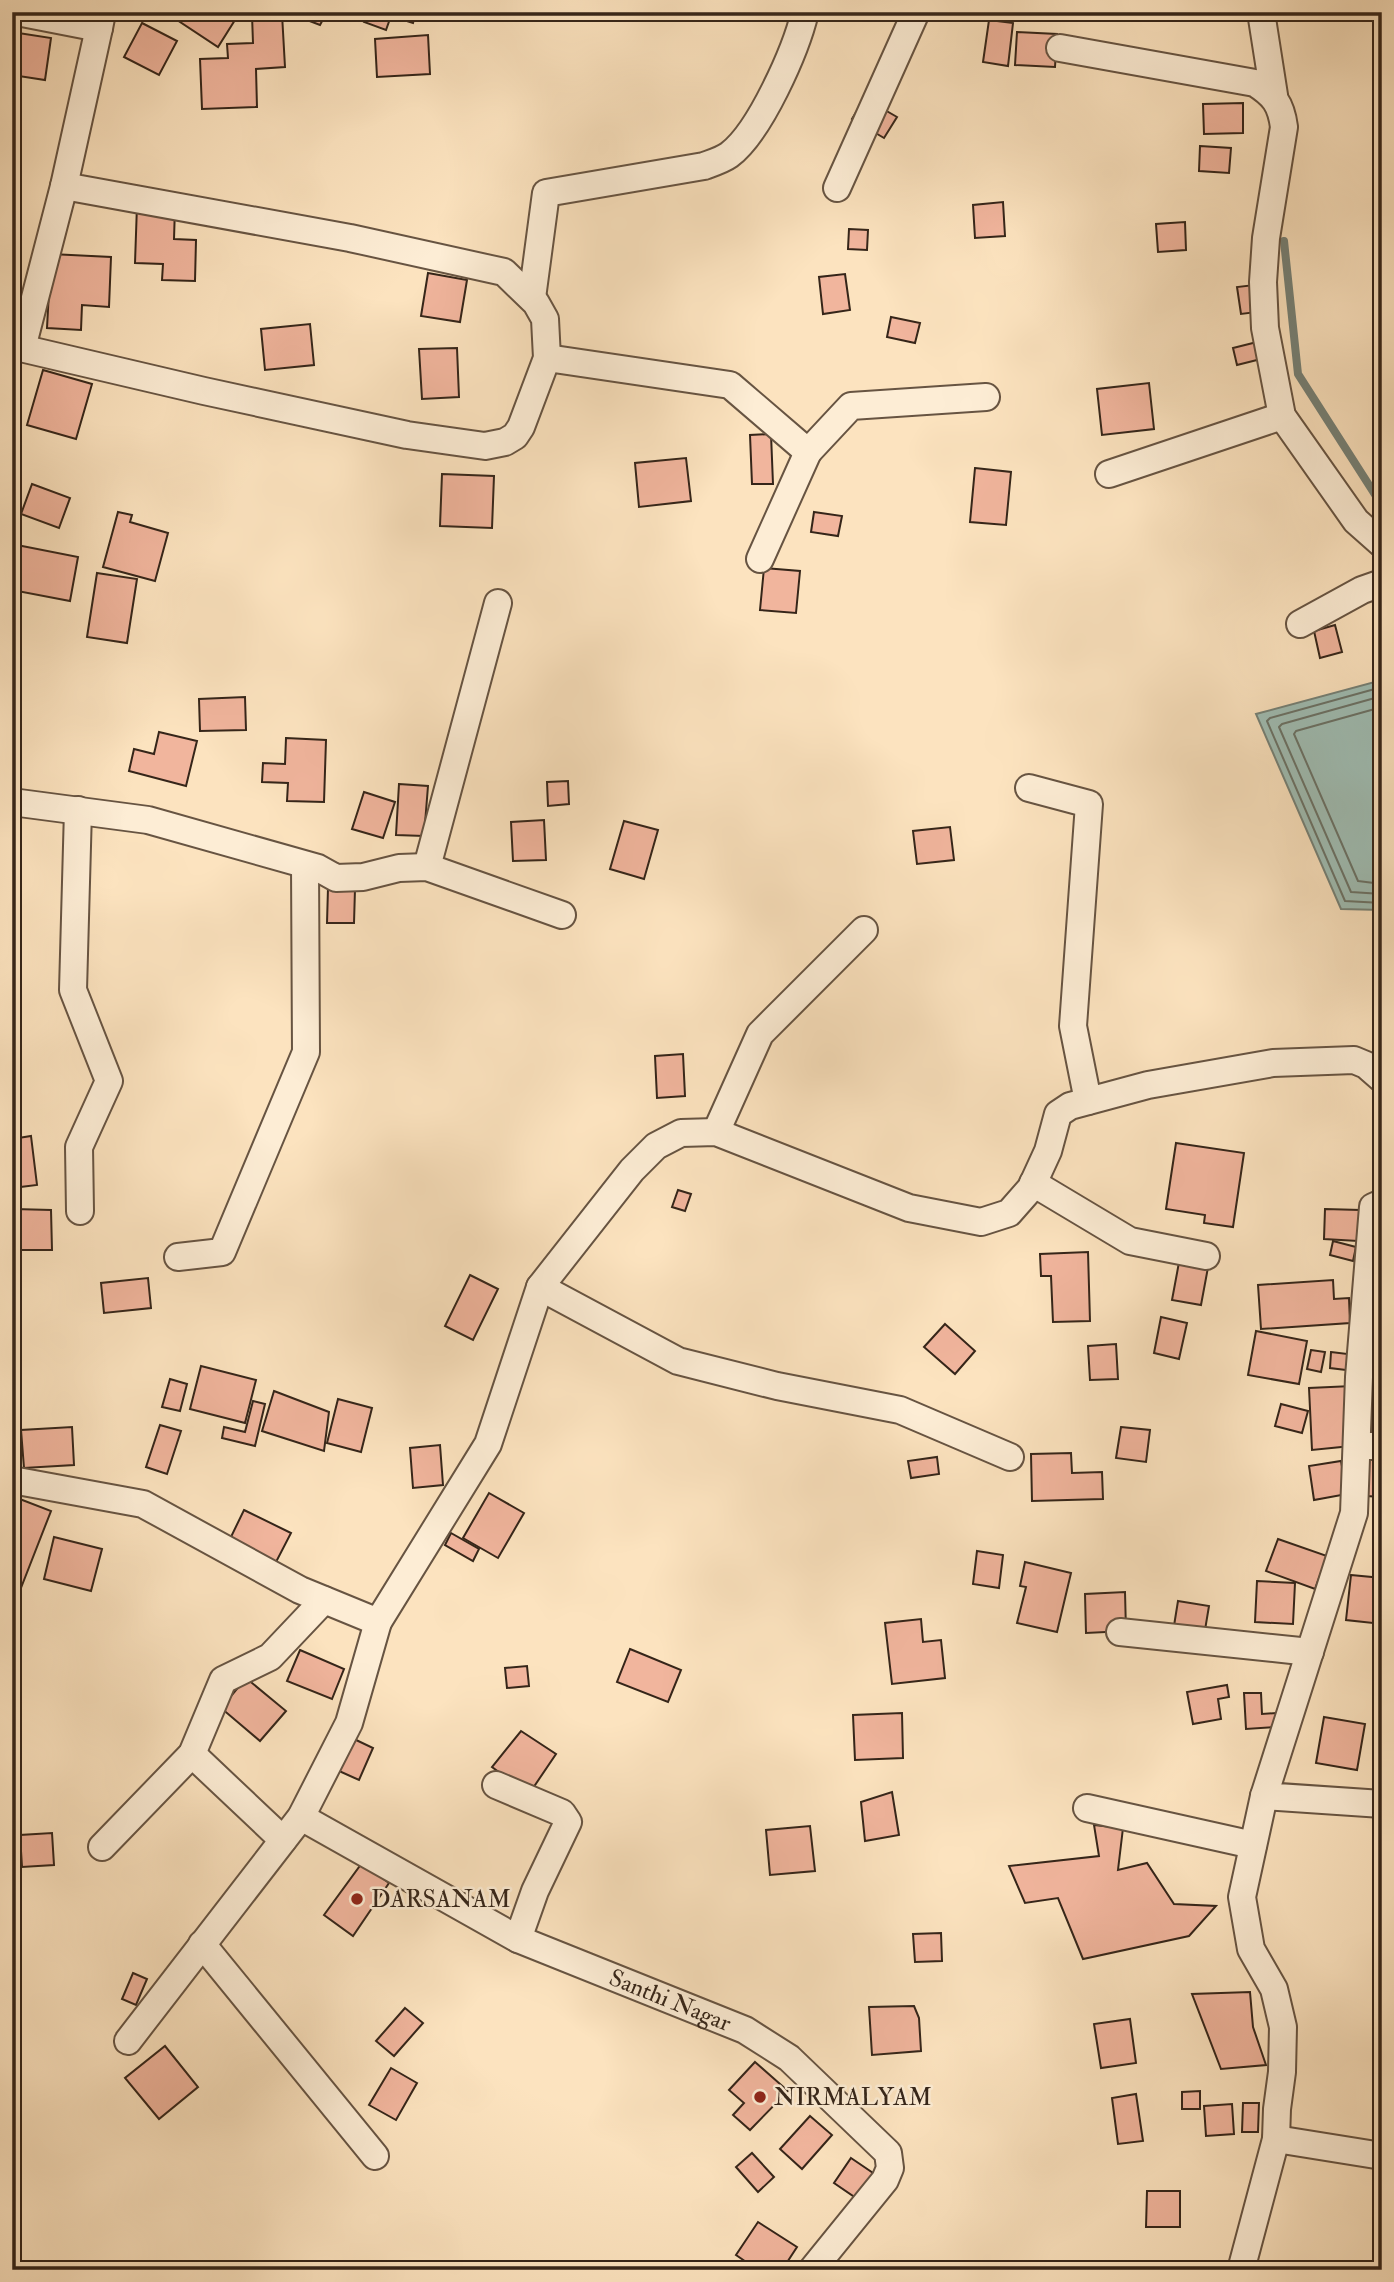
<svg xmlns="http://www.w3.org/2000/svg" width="1394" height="2282" viewBox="0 0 1394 2282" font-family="'IM FELL Double Pica',serif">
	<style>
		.water { fill: #9fbeb5; stroke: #758177; stroke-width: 2 }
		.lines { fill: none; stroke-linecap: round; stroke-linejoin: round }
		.shore { stroke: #6a7267; stroke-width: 2 }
		.stream { stroke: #758177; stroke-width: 8 }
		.building { fill: #f1b59d; stroke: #352519; stroke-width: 2 }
		.minor-casing { stroke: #675442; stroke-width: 30 }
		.minor { stroke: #fdedd5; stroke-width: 26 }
		.poi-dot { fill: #8f2418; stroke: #fdedd5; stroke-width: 2.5 }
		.labels { text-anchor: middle; stroke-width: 5; stroke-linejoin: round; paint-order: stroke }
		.poi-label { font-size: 24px; fill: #352519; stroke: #fdedd5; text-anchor: start }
		.street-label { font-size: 24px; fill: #352519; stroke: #fdedd5 }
	</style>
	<rect width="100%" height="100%" fill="#fce3bf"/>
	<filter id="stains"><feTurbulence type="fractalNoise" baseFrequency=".00286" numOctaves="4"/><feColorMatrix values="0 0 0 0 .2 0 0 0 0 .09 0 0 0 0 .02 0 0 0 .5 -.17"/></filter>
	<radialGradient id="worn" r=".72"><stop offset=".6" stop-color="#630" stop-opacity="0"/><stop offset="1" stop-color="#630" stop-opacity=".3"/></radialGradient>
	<path class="water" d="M1382 680V910L1341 909 1256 714Z"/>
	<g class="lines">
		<g class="shore">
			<path d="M1382 687 1270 718 1267 721 1345 901 1382 903"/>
			<path d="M1382 696 1282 724 1279 727 1351 892 1382 894"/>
			<path d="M1382 707 1296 731 1294 734 1358 881 1382 884"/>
		</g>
		<path class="stream" d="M1284 241 1298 374 1376 496 1382 499"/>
	</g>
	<g class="building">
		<path d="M165 12H240L218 47Z"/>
		<path d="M286 12H327L320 25Z"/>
		<path d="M367 12H416L413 23 391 16 386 30 364 22Z"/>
		<path d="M1164 12H1206L1205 20Z"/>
		<path d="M282 14 285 67 256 69 257 107 202 109 200 59 228 58 227 44 253 43 252 15Z"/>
		<path d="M989 20 1013 23 1008 66 983 62Z"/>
		<path d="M142 23 177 41 159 75 124 57Z"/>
		<path d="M12 32 51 38 45 80 12 75Z"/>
		<path d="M1017 32 1057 34 1055 67 1015 65Z"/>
		<path d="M428 35 430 74 377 77 375 39Z"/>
		<path d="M882 70 878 106 897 117 884 138 852 119Z"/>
		<path d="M1243 103V133L1204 134 1203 104Z"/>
		<path d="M1200 146 1231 148 1229 173 1199 171Z"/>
		<path d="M1003 202 1005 236 975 238 973 205Z"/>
		<path d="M137 205 175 207 174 239 196 240 195 281 162 280 163 264 135 263Z"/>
		<path d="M1185 222 1186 250 1158 252 1156 224Z"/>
		<path d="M849 229 868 230 867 250 848 249Z"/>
		<path d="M51 254 111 257 109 307 82 305 81 330 47 328Z"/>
		<path d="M428 273 467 280 460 322 421 316Z"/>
		<path d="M845 274 850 310 823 314 819 277Z"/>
		<path d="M1254 285 1257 312 1241 314 1237 287Z"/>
		<path d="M891 317 920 323 915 343 887 337Z"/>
		<path d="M310 324 314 365 265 370 261 329Z"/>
		<path d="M1257 342 1261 359 1237 365 1233 348Z"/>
		<path d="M457 348 459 397 422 399 419 349Z"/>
		<path d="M43 370 92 384 76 439 27 425Z"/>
		<path d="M1149 383 1154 429 1102 435 1097 389Z"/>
		<path d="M771 434 773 484H752L750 435Z"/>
		<path d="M686 458 691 501 639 507 635 463Z"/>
		<path d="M975 468 1011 472 1006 525 970 522Z"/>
		<path d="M442 474 494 476 492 528 440 526Z"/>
		<path d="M32 484 70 498 59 528 21 514Z"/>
		<path d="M118 512 132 515 130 522 168 533 155 581 103 567Z"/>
		<path d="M814 512 842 516 838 536 811 532Z"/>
		<path d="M17 545 78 557 70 601 12 590V569Z"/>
		<path d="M764 568 800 571 796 613 760 610Z"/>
		<path d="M97 573 137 579 127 643 87 637Z"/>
		<path d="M1335 625 1342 652 1320 658 1314 631Z"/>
		<path d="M245 697 246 730 200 731 199 699Z"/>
		<path d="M159 732 197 741 186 786 129 771 134 749 154 754Z"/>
		<path d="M286 738 326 740 324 802 287 801 288 783 262 782 263 763 285 764Z"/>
		<path d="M568 781 569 804 548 806 547 782Z"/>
		<path d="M399 784 428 786 424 836 396 835Z"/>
		<path d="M364 792 395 802 383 838 352 829Z"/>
		<path d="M544 820 546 860 513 861 511 822Z"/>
		<path d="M624 821 658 830 644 879 610 869Z"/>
		<path d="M950 827 954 860 917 864 913 831Z"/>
		<path d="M328 888 355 889 354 923H327Z"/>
		<path d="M683 1054 685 1096 657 1098 655 1056Z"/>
		<path d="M31 1136 37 1185 12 1188V1139Z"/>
		<path d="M1176 1143 1244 1153 1233 1227 1204 1223 1205 1215 1166 1209Z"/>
		<path d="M678 1190 691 1194 685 1211 672 1207Z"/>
		<path d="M14 1209 51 1210 52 1250H15Z"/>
		<path d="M1325 1209 1360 1210 1358 1241 1324 1239Z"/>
		<path d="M1333 1241 1356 1247 1353 1261 1330 1255Z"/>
		<path d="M1088 1252 1090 1321 1053 1322 1051 1276H1041L1040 1254Z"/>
		<path d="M1180 1257 1209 1262 1201 1305 1172 1300Z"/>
		<path d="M470 1275 498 1289 473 1340 445 1326Z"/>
		<path d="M148 1278 151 1308 104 1313 101 1283Z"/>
		<path d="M1333 1280 1334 1299 1349 1298 1350 1323 1261 1329 1258 1285Z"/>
		<path d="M1161 1317 1187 1323 1179 1359 1154 1353Z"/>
		<path d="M945 1324 975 1351 955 1374 924 1347Z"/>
		<path d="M1256 1331 1307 1341 1299 1384 1248 1375Z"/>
		<path d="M1116 1344 1118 1379 1090 1380 1088 1346Z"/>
		<path d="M1311 1350 1325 1352 1321 1372 1307 1369Z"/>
		<path d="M1331 1352 1356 1355 1354 1371 1330 1368Z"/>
		<path d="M201 1366 256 1380 245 1423 190 1409Z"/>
		<path d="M170 1379 187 1384 180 1411 162 1407Z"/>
		<path d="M1352 1386 1351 1446 1312 1450 1309 1388Z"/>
		<path d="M274 1391 329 1412 324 1451 262 1431Z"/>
		<path d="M338 1399 372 1408 361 1452 327 1443Z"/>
		<path d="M253 1401 265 1404 255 1446 222 1438 224 1427 245 1432Z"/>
		<path d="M1281 1404 1308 1411 1302 1433 1275 1426Z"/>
		<path d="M160 1425 181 1431 167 1474 146 1467Z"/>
		<path d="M72 1427 74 1465 24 1468 21 1430Z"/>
		<path d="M1121 1427 1150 1430 1146 1462 1116 1458Z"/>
		<path d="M440 1445 443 1485 413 1488 410 1448Z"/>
		<path d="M1369 1452 1382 1453V1497L1366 1496Z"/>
		<path d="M1071 1453 1072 1473 1102 1472 1103 1499 1032 1501 1031 1454Z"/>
		<path d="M937 1457 939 1474 911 1478 908 1461Z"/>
		<path d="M1341 1461 1347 1494 1314 1500 1309 1466Z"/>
		<path d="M489 1493 524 1513 498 1558 463 1538Z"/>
		<path d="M12 1496 51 1511 19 1593 12 1590Z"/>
		<path d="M244 1510 291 1533 275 1564 229 1541Z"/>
		<path d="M451 1533 479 1549 473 1561 445 1545Z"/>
		<path d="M54 1537 102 1549 91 1591 44 1579Z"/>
		<path d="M1278 1539 1327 1556 1315 1589 1266 1571Z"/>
		<path d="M977 1551 1003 1555 999 1588 973 1584Z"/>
		<path d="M1025 1562 1071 1573 1057 1632 1017 1623 1026 1587 1020 1586Z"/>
		<path d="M1351 1575 1382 1578V1624L1346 1620Z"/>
		<path d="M1257 1581 1295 1583 1293 1624 1255 1622Z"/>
		<path d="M1125 1592 1126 1631 1086 1633 1085 1594Z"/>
		<path d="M1178 1601 1209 1606 1204 1636 1173 1632Z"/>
		<path d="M921 1619 923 1642 941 1640 945 1678 892 1684 885 1623Z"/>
		<path d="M630 1649 681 1670 668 1702 617 1682Z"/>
		<path d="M300 1650 344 1669 332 1699 287 1681Z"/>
		<path d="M527 1666 529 1686 507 1688 505 1668Z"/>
		<path d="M246 1678 286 1711 260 1741 221 1708Z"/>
		<path d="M1227 1685 1229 1697 1218 1699 1221 1719 1193 1724 1187 1692Z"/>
		<path d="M1244 1693H1261L1262 1714 1276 1713V1727L1246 1729Z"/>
		<path d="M902 1713 903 1758 855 1760 853 1715Z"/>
		<path d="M1324 1717 1365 1724 1357 1770 1316 1763Z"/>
		<path d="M521 1731 556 1754 529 1794 492 1767Z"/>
		<path d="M354 1739 373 1748 359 1780 339 1771Z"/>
		<path d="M892 1792 899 1835 865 1841 861 1802Z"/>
		<path d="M1094 1825 1123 1828 1118 1870 1147 1863 1174 1904 1216 1906 1189 1936 1083 1959 1058 1898 1025 1903 1009 1866 1099 1856Z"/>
		<path d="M810 1826 815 1871 770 1875 766 1830Z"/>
		<path d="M52 1833 54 1865 22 1867 20 1835Z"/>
		<path d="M362 1863 389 1883 353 1936 324 1915Z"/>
		<path d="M941 1933 942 1961 915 1962 913 1934Z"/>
		<path d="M133 1973 147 1979 136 2005 122 1999Z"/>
		<path d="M1250 1992 1253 2027 1266 2065 1221 2069 1192 1994Z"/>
		<path d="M914 2006 919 2018 921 2051 872 2055 869 2007Z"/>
		<path d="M405 2008 423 2023 394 2056 376 2041Z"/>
		<path d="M1130 2019 1136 2063 1101 2068 1094 2024Z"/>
		<path d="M165 2046 198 2087 159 2119 125 2078Z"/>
		<path d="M755 2062 788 2091 750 2130 733 2115 744 2103 729 2090Z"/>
		<path d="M391 2068 417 2083 396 2120 369 2105Z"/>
		<path d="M1200 2091V2109H1182V2092Z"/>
		<path d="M1136 2094 1143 2141 1118 2144 1112 2098Z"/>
		<path d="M1243 2103H1259L1258 2132H1242Z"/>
		<path d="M1232 2104 1234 2134 1206 2136 1204 2106Z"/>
		<path d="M810 2116 832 2135 802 2169 780 2149Z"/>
		<path d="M752 2153 774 2177 758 2192 736 2167Z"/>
		<path d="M851 2158 876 2175 859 2200 834 2183Z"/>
		<path d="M1147 2191H1180V2227H1146Z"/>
		<path d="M758 2222 797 2247 782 2270H758L736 2255Z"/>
	</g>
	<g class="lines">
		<defs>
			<g id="minor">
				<path d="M17 12 99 28 102 13"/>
				<path d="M1261 12 1274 95"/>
				<path d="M1060 48 1255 83C1274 95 1281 104 1284 127L1266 238 1263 282 1265 328 1282 416 1356 521 1382 544"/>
				<path d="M837 188 916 12"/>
				<path d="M532 298 546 193 704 166C712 163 722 160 729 155 760 132 796 50 805 12"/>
				<path d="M12 346 204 391 407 435 485 446 505 442 515 436 521 427 547 358 545 319 536 303 504 272 350 238 64 186 99 28"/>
				<path d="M22 348 64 186"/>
				<path d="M547 358 730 385 808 452 851 406 986 397"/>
				<path d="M1109 474 1282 416"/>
				<path d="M760 559 808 452"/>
				<path d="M1300 624 1362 590 1382 583"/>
				<path d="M1029 788 1089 804 1073 1026 1088 1101"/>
				<path d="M12 802 148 820 318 868 336 878 363 877 399 868 427 867 562 915"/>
				<path d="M78 810 73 990 109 1081 79 1147 80 1211"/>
				<path d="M427 867 498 603"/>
				<path d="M716 1132 760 1034 864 930"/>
				<path d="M1033 1183 1130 1241 1206 1256"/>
				<path d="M1382 1203 1373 1207 1359 1377 1354 1513 1264 1796 1382 1804"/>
				<path d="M178 1257 222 1252 306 1052 305 865"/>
				<path d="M540 1287 678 1361 777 1386 900 1410 1010 1457"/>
				<path d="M1357 1446H1382"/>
				<path d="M12 1480 143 1504 300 1590 378 1622 488 1444 540 1287 632 1170 656 1146 681 1133 716 1132 909 1208 981 1222 1009 1213 1031 1188 1048 1151 1058 1114 1070 1106 1148 1085 1273 1063 1354 1060 1366 1065 1382 1079"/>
				<path d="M1120 1632 1310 1652"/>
				<path d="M192 1754 283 1840"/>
				<path d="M496 1785 562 1813 568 1822 535 1891 518 1939"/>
				<path d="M1087 1808 1253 1845"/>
				<path id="s1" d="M301 1817 518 1939 745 2030 789 2058 888 2153 890 2168 885 2180 812 2270"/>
				<path d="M102 1847 192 1754 223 1680 270 1657 324 1600"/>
				<path d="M202 1944 375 2156"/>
				<path d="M128 2041 301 1817 349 1723 378 1622"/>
				<path d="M1276 2139 1382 2156"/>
				<path d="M1241 2270 1276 2139 1277 2109 1282 2072 1283 2027 1274 1989 1251 1949 1242 1897 1264 1796"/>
			</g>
		</defs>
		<use href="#minor" class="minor-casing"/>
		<use href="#minor" class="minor"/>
	</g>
	<g class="poi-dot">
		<circle cx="357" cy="1899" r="7"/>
		<circle cx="760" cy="2097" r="7"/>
	</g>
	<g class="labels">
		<g class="poi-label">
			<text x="371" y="1907">DARSANAM</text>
			<text x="774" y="2105">NIRMALYAM</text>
		</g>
		<g class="street-label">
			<text dy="8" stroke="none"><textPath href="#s1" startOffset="413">Santhi Nagar</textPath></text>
		</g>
	</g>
	<rect width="1394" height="2282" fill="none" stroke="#fce3bf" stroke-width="42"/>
	<rect x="14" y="14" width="1366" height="2254" fill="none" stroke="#352519" stroke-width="3.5"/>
	<rect x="21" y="21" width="1352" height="2240" fill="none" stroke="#352519" stroke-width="2"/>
	<rect width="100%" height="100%" filter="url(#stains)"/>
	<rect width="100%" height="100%" fill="url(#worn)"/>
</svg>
